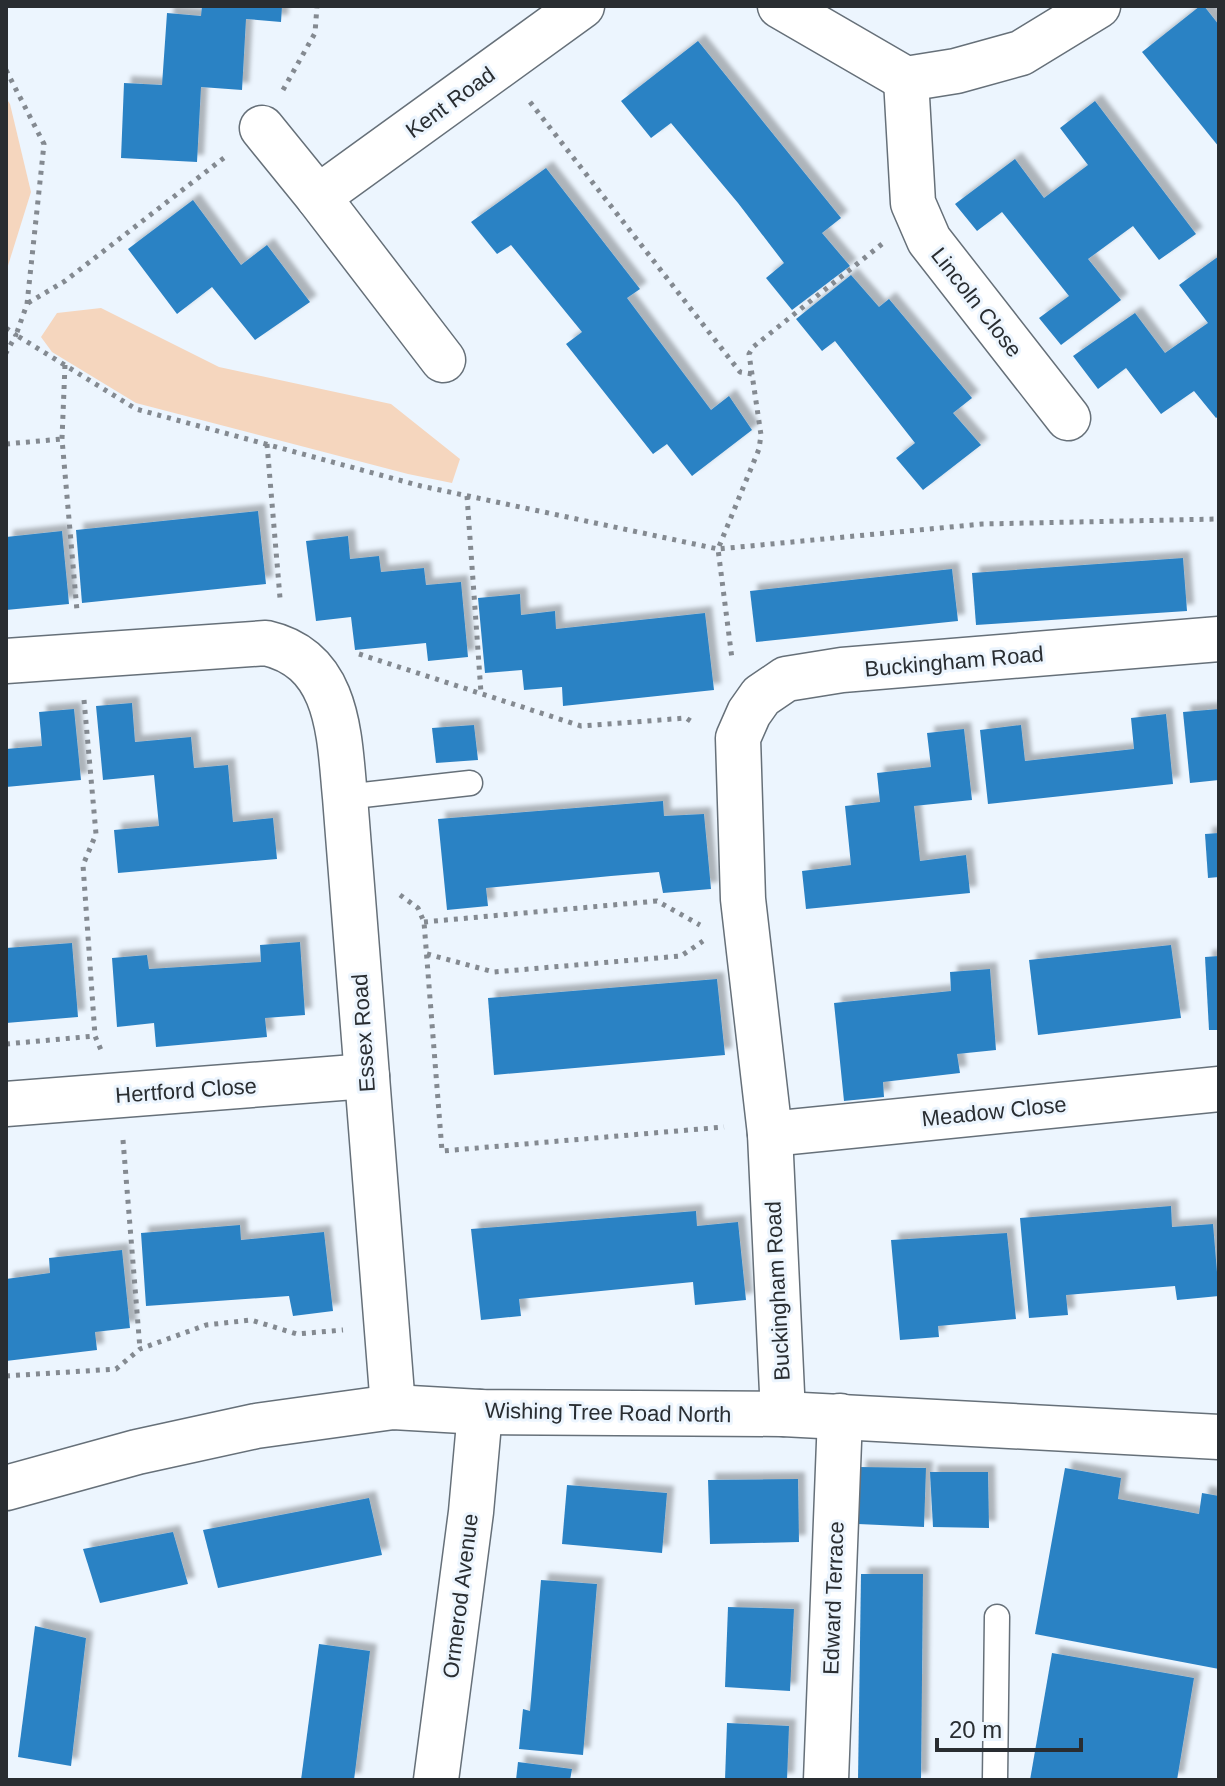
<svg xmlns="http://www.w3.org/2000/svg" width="1225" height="1786" viewBox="0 0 1225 1786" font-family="Arial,sans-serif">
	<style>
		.green { fill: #f5d6be }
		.building { fill: #2c82c4; filter: url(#shadow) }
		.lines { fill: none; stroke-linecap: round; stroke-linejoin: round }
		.service-casing { stroke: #667079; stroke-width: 27 }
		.minor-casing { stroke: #667079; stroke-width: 47 }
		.path { stroke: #848a91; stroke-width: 5; stroke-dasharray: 4 6; stroke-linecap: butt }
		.service { stroke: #fff; stroke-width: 24 }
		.minor { stroke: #fff; stroke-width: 44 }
		.labels { text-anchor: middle; stroke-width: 6; stroke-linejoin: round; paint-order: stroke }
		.street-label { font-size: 22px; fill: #292d31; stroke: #ecf5fe }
	</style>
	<defs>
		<filter id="shadow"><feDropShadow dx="7" dy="-7" stdDeviation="2" flood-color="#0004"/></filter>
	</defs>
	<rect width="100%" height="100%" fill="#ecf5fe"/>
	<g class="green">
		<path d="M6 98 10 104 31 192 6 272Z"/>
		<path d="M101 308 219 367 391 404 460 459 452 483 408 474 136 403 52 352 41 337 57 313Z"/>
	</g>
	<g class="building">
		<path d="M202 6H282L281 22 246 19 242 90 201 87 197 162 121 158 124 83 162 85 167 13 201 16Z"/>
		<path d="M1200 6H1204L1219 25V147L1142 52Z"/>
		<path d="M698 41 841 218 822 233 850 266 792 310 766 278 784 263 738 203 671 123 651 138 621 101Z"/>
		<path d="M1095 101 1196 234 1159 260 1133 226 1088 259 1121 300 1061 345 1039 318 1069 296 1002 212 977 231 955 204 1015 159 1044 198 1088 165 1060 128Z"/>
		<path d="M546 168 640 289 627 298 711 410 729 396 752 430 692 476 667 444 653 454 566 344 582 332 511 245 497 254 471 222Z"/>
		<path d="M193 200 241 265 267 245 310 302 255 340 212 287 177 314 128 249Z"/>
		<path d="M1219 256V416L1216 418 1194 391 1161 414 1126 368 1098 389 1073 356 1135 313 1165 353 1208 323 1179 285Z"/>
		<path d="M851 275 879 307 889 299 972 398 953 413 981 445 923 490 896 458 915 443 835 341 822 351 796 319Z"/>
		<path d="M258 511 266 584 82 603 76 530Z"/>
		<path d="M62 531 69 604 6 610V537Z"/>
		<path d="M348 536 350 559 379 556 381 572 424 568 426 585 461 582 468 657 428 661 426 643 355 650 351 617 316 621 306 541Z"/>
		<path d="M1183 558 1187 611 976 625 972 573Z"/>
		<path d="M952 569 958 621 756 642 750 591Z"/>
		<path d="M520 594 521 615 555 611 556 629 705 613 714 690 563 706 562 687 524 690 522 670 485 673 478 598Z"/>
		<path d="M132 703 135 742 191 737 194 768 228 765 233 822 273 818 277 859 118 873 114 830 159 826 154 775 103 780 96 706Z"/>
		<path d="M74 709 81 780 6 787V749L42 746 39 712Z"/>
		<path d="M1219 709V780L1190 783 1183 712Z"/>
		<path d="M1166 714 1173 784 988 804 980 730 1021 725 1025 761 1134 749 1131 718Z"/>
		<path d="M474 725 478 760 436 763 432 728Z"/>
		<path d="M964 729 972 800 914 806 920 861 966 855 970 893 806 909 802 871 851 865 845 806 880 802 877 773 931 767 927 733Z"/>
		<path d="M663 801 664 816 704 814 711 889 663 893 659 872 611 876 486 888 488 906 447 910 438 819Z"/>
		<path d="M1219 833V877L1208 878 1205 834Z"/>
		<path d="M300 942 305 1015 265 1018 267 1037 156 1047 154 1023 117 1027 112 958 147 955 149 969 261 962 260 945Z"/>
		<path d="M72 943 78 1017 6 1023V948Z"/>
		<path d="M1171 945 1181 1018 1038 1035 1029 960Z"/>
		<path d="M1219 956V1030H1209L1205 957Z"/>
		<path d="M990 969 996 1050 957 1054 960 1073 883 1082 884 1097 844 1101 834 1003 951 991 950 972Z"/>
		<path d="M717 979 725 1055 494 1075 488 998Z"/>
		<path d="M1171 1206 1172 1227 1213 1224 1219 1296 1177 1300 1175 1286 1066 1295 1068 1315 1029 1318 1020 1218Z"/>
		<path d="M696 1211 697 1226 738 1222 746 1300 695 1305 693 1282 519 1299 521 1316 481 1320 471 1229Z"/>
		<path d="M240 1225 241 1240 324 1232 333 1311 293 1316 289 1296 146 1306 141 1233Z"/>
		<path d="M1007 1233 1016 1319 938 1326 939 1337 900 1340 891 1240Z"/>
		<path d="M122 1250 130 1328 95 1332 97 1350 6 1361V1279L50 1273 49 1258Z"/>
		<path d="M859 1467 926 1468 924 1527 858 1524Z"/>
		<path d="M1065 1468 1121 1478 1118 1499 1199 1514 1202 1493 1219 1496V1669L1035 1634Z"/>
		<path d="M930 1472H988L989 1528 933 1527Z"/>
		<path d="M798 1479 799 1542 710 1544 708 1480Z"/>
		<path d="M567 1485 667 1493 662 1553 562 1544Z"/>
		<path d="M369 1498 382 1555 218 1588 203 1530Z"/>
		<path d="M173 1532 188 1584 100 1603 83 1549Z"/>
		<path d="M861 1574H923L921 1780H858Z"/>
		<path d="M541 1580 597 1584 583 1755 519 1749 523 1709 530 1711Z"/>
		<path d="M728 1607 794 1609 790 1691 725 1687Z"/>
		<path d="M35 1626 86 1638 71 1766 18 1757Z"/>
		<path d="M319 1644 370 1651 354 1780H301Z"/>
		<path d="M1052 1653 1194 1678 1177 1780H1030Z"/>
		<path d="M727 1723 789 1726 787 1780H725Z"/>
		<path d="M518 1762 572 1769 570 1780H516Z"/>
	</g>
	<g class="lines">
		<defs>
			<g id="service">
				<path d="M345 797 470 783"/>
				<path d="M995 1780 997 1617"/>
			</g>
			<g id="minor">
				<path d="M780 6 906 79 956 71 1021 53 1098 6"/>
				<path d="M906 79 913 203 929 240 1068 418"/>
				<path d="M262 128 318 197 443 360"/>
				<path d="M318 197 582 6"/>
				<path d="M6 661 266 643C340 660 339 736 345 797L393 1407"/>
				<path d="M6 1104 367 1076"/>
				<path d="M770 1134 1219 1089"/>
				<path d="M783 1414 770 1134 743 899 738 738 749 713 761 696 786 679 842 670 1219 639"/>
				<path d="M6 1488 137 1452 256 1426 393 1407 480 1412 783 1414 1219 1437"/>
				<path d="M436 1780 471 1512 480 1412"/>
				<path d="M826 1780 840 1416"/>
			</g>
		</defs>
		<use href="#service" class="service-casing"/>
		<use href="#minor" class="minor-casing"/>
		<g class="path">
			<path d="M6 70 44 144 27 304 16 335 136 409 421 486 718 549 732 659"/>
			<path d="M283 90 315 33 317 6"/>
			<path d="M530 102 740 372 752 374"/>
			<path d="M882 244 753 347 749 354 761 435 759 449 718 549 982 524 1219 519"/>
			<path d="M28 303 65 281 225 157"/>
			<path d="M6 328 16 335 6 353"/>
			<path d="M65 365 62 439 77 611"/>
			<path d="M6 444 62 439"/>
			<path d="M267 444 280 598"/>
			<path d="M467 496 481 693"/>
			<path d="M359 654 581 726 686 718 695 724"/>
			<path d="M84 700 96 834 83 865 95 1036 101 1050"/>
			<path d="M400 895 418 908 424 922 442 1151 724 1127"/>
			<path d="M424 922 657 901 700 925"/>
			<path d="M427 954 494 972 681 956 703 941"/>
			<path d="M6 1044 95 1036"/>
			<path d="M123 1140 140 1349"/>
			<path d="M6 1376 116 1369 140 1349 206 1325 251 1320 297 1334 343 1330"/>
		</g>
		<use href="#service" class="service"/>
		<use href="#minor" class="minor"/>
	</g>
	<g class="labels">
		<g class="street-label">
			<text transform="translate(450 102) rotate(-36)" y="8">Kent Road</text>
			<text transform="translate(977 302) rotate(52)" y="8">Lincoln Close</text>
			<text transform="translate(954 661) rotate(-5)" y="8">Buckingham Road</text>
			<text transform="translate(363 1033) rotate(-94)" y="8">Essex Road</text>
			<text transform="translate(186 1090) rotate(-4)" y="8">Hertford Close</text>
			<text transform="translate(994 1111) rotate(-6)" y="8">Meadow Close</text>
			<text transform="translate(777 1291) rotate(-93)" y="8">Buckingham Road</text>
			<text transform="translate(608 1412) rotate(1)" y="8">Wishing Tree Road North</text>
			<text transform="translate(460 1596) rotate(-83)" y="8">Ormerod Avenue</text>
			<text transform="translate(833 1598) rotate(-88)" y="8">Edward Terrace</text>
		</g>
	</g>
	<rect width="1225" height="1786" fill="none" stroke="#292d31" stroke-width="16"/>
	<path d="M937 1738v12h144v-12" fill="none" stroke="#292d31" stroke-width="4"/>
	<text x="949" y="1738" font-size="24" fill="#292d31" stroke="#ecf5fe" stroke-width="6" paint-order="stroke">20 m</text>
</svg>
